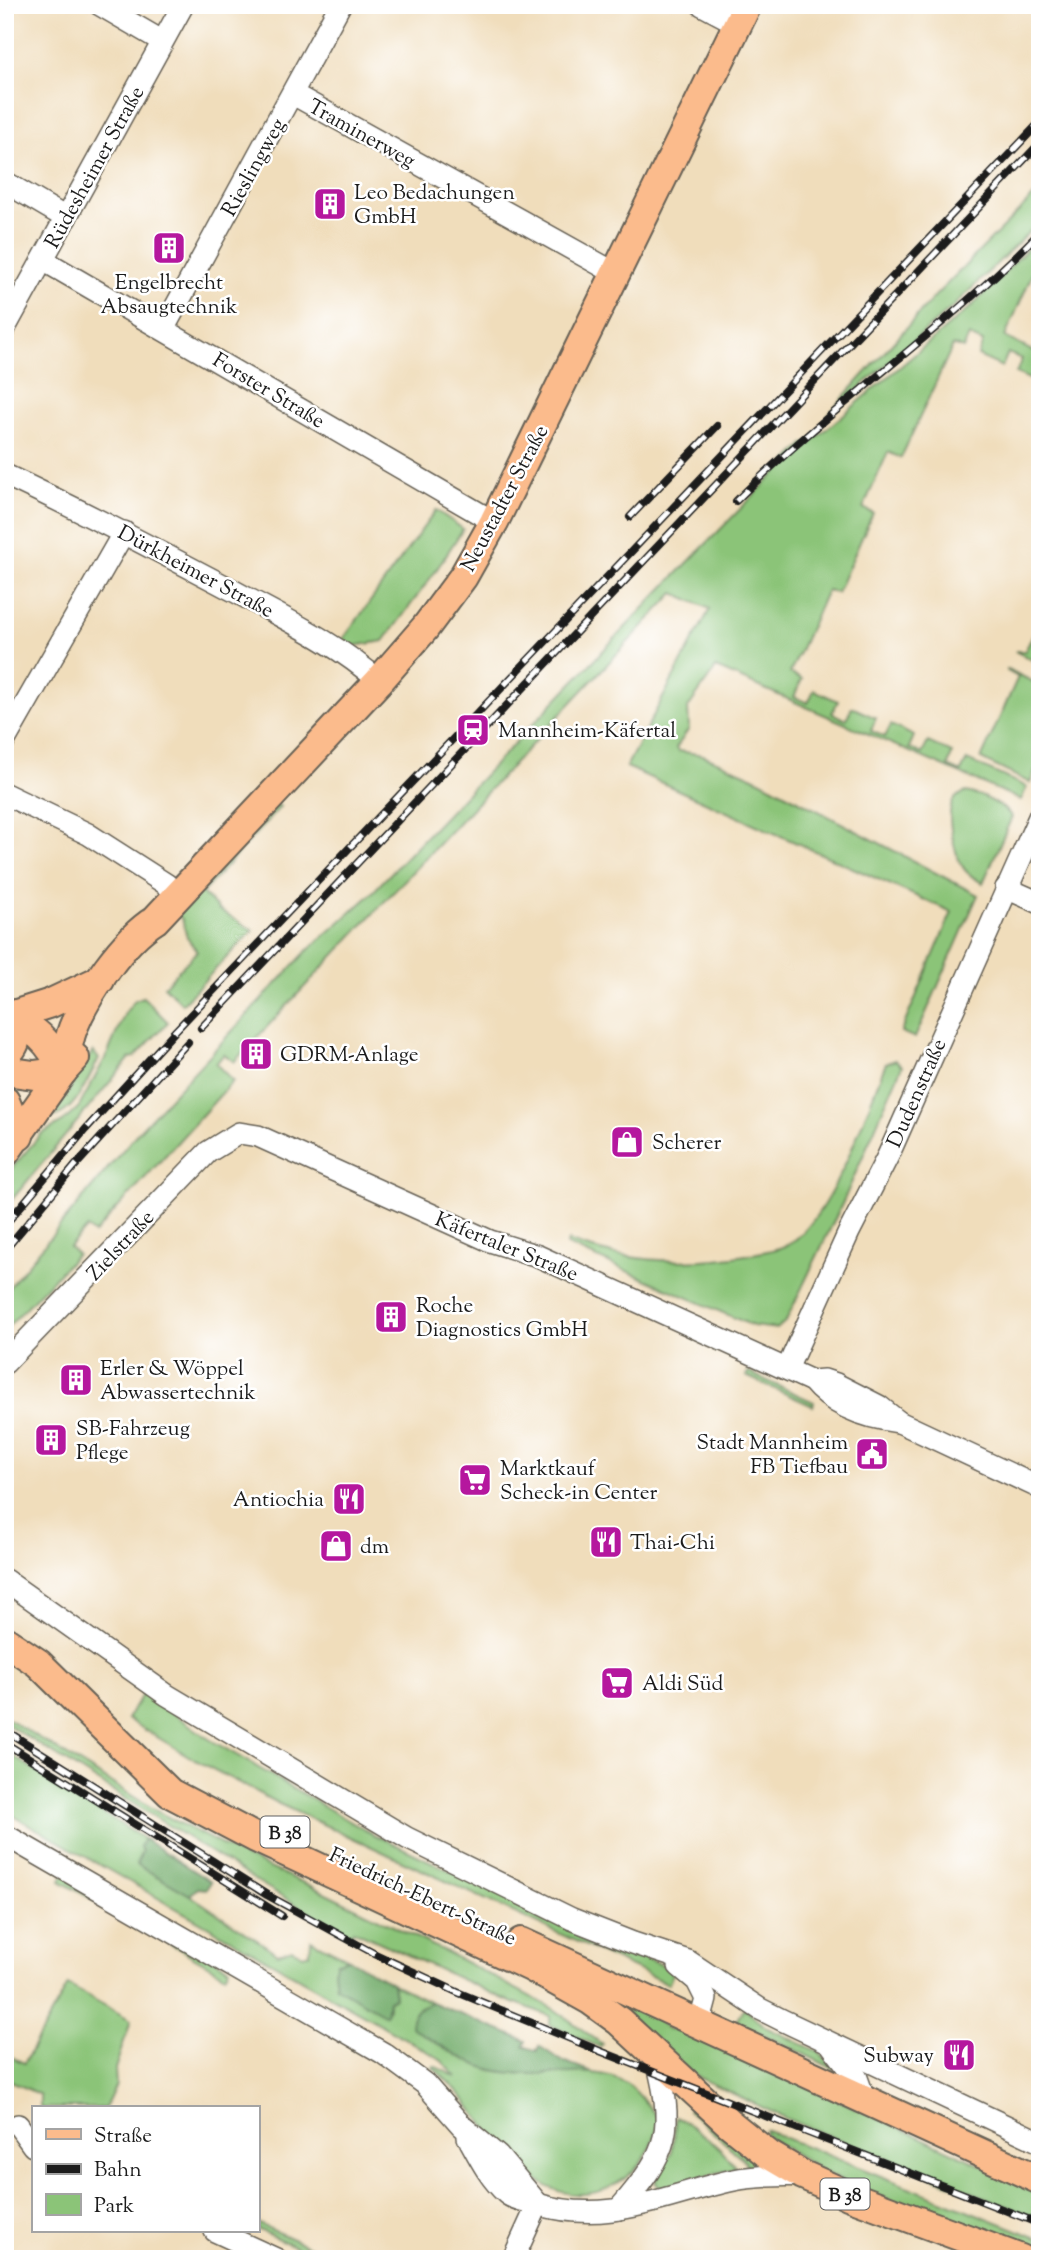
<svg xmlns="http://www.w3.org/2000/svg" width="1045" height="2264" viewBox="0 0 1045 2264" font-family="'Sorts Mill Goudy',serif">
	<style>
		.green { fill: #8bc478; stroke: #54704a; stroke-width: 2 }
		.forest { fill: #70aa68; stroke: #466342; stroke-width: 2 }
		.lines { fill: none; stroke-linecap: round; stroke-linejoin: round }
		.minor-casing { stroke: #666054; stroke-width: 24 }
		.major-casing { stroke: #666054; stroke-width: 32 }
		.minor { stroke: #fff; stroke-width: 21 }
		.major { stroke: #fbbb8c; stroke-width: 28 }
		.rail-casing { stroke: #1c1c1c; stroke-width: 8 }
		.rail { stroke: #fff; stroke-width: 5; stroke-dasharray: 16; stroke-linecap: butt }
		.labels { text-anchor: middle; stroke-width: 5; stroke-linejoin: round; paint-order: stroke }
		.shield { fill: #fff; stroke: #606060; stroke-width: 2 }
		.shield-label { font-size: 19px; font-weight: bold; fill: #1c1c1c }
		.street-label { font-size: 21px; fill: #1c1c1c; stroke: #fff }
		.poi-label { font-size: 21px; fill: #1c1c1c; stroke: #fff; text-anchor: start }
	</style>
	<rect width="100%" height="100%" fill="#fff"/>
	<filter id="ink" filterUnits="userSpaceOnUse"><feTurbulence type="fractalNoise" baseFrequency=".0143" numOctaves="2"/><feDisplacementMap in="SourceGraphic" scale="14" xChannelSelector="R" yChannelSelector="G"/><feConvolveMatrix kernelMatrix="1 2 1 2 8 2 1 2 1" color-interpolation-filters="sRGB"/></filter>
	<filter id="wash" filterUnits="userSpaceOnUse"><feTurbulence type="fractalNoise" baseFrequency=".00686" numOctaves="4" result="noise"/><feDisplacementMap in="SourceGraphic" scale="28" xChannelSelector="R" yChannelSelector="G"/><feGaussianBlur stdDeviation="1.57" result="paint"/><feColorMatrix in="noise" values="0 0 0 0 0 0 0 0 0 0 0 0 0 0 0 0 0 1.4 0 .05"/><feComposite in="paint" operator="in"/></filter>
	<g filter="url(#wash)">
		<rect width="100%" height="100%" fill="#f0ddbb"/>
		<g class="green">
			<path d="M1040 190V221L955 305 827 416 936 295Z"/>
			<path d="M1032 244 1040 245V256L1005 337 1040 355V384L1016 373 1022 359 1008 353 1002 367 978 356 983 342 969 336 963 349 953 345 901 458 888 452 863 508 873 513 837 593 827 590 790 673 802 679 794 697 808 703 814 690 838 701 832 713 846 720 852 707 876 718 871 731 885 737 891 725 914 736 909 748 922 754 928 742 952 753 948 766 961 772 967 760 1027 787 1021 800 716 668 688 708 689 729 676 748 679 751 703 755 754 777 978 895 915 1038 901 1032 952 912 626 767 710 609 674 593 234 1062 224 1054 216 1064 233 1081 94 1234 87 1228 69 1247 77 1254 5 1330V1292L138 1132 305 953 368 897 660 591 804 444 816 438 972 306Z"/>
			<path d="M436 510 463 529 435 572 384 641 336 649Z"/>
			<path d="M1040 620V664L1015 651H1025Z"/>
			<path d="M1007 669 1040 685V760L1030 783 981 759 1018 677 1007 671Z"/>
			<path d="M966 792C982 795 1002 804 1012 817L983 883C977 880 970 876 965 870 955 858 945 816 953 801 956 796 961 794 966 792Z"/>
			<path d="M277 804 280 807 202 893 219 910 253 930 182 1004 164 986 197 951 187 937 182 919 177 915Z"/>
			<path d="M143 997 168 1022 135 1057 130 1058 5 1208V1176L41 1134 63 1122 79 1107 107 1055 125 1013 135 1000Z"/>
			<path d="M93 1051 99 1059C88 1078 76 1112 53 1117Z"/>
			<path d="M896 1060 902 1066 843 1202 786 1321 777 1329 753 1326 567 1245 568 1241C627 1263 691 1265 752 1254 767 1251 786 1249 797 1238 837 1203 865 1113 886 1063Z"/>
			<path d="M748 1372 814 1402 813 1406 746 1376Z"/>
			<path d="M144 1692 209 1739 365 1830 561 1924 675 1970 668 1984 277 1803 197 1761 127 1719Z"/>
			<path d="M5 1717 160 1813 245 1857 324 1892 448 1953 554 2009 602 2044 600 2047 550 2025V2016L516 2003 515 2004 353 1930 349 1936 253 1879 5 1723Z"/>
			<path d="M5 1751 144 1839 140 1846 142 1852 137 1864 190 1895 278 1954 292 1949 303 1955 310 1953 311 1940 349 1959 337 1962 388 2009V2000L395 1997 393 1984 431 2002 420 2007 411 2027C435 2041 466 2064 492 2070 530 2079 595 2062 626 2083 638 2091 649 2108 659 2119 655 2146 641 2170 616 2184 544 2224 499 2140 460 2094 452 2085 442 2076 433 2068L434 2066 457 2077 439 2058 5 1811Z"/>
			<path d="M63 1874 229 1968 225 1975 60 1881Z"/>
			<path d="M68 1985 131 2020 115 2069 116 2085 105 2108H40V2095L5 2078V2054L24 2063Z"/>
			<path d="M624 2003 653 2016 668 2029 686 2030 1040 2192V2219L787 2119 693 2075 621 2009 620 2004Z"/>
			<path d="M744 2008 767 2028 817 2051 835 2067 834 2069 736 2021Z"/>
			<path d="M692 2106 758 2163 756 2166 747 2167 745 2161 688 2110Z"/>
			<path d="M676 2117C693 2125 728 2153 736 2169L716 2173 663 2191 655 2182 672 2152Z"/>
			<path d="M765 2130 1040 2239V2254L870 2193 823 2172 764 2134Z"/>
			<path d="M257 2223 337 2259H322L257 2229Z"/>
		</g>
		<g class="forest">
			<path d="M144 1839 211 1882 206 1889 198 1888 190 1895 136 1864 142 1852 140 1846Z"/>
			<path d="M349 1959 393 1984 395 1997 388 2000 386 2015 336 1987 334 1970 337 1962Z"/>
			<path d="M431 2002 526 2041 524 2046 537 2051 539 2046 560 2060 592 2072C560 2073 525 2077 494 2070 467 2065 435 2041 411 2027 411 2013 419 2007 431 2002Z"/>
		</g>
	</g>
	<g filter="url(#ink)">
		<g class="lines">
			<defs>
				<g id="minor">
					<path d="M100 5 155 37"/>
					<path d="M702 5 738 24"/>
					<path d="M293 94 615 273"/>
					<path d="M5 182 66 218"/>
					<path d="M43 260 494 522"/>
					<path d="M5 328 183 5"/>
					<path d="M164 328 340 5"/>
					<path d="M5 475C83 511 158 551 234 591 283 618 337 643 379 681"/>
					<path d="M5 740 124 532"/>
					<path d="M5 794 88 834 166 884 177 894"/>
					<path d="M1006 888 1040 903"/>
					<path d="M5 1363 208 1152 239 1133 258 1136 490 1241 538 1256 812 1381C833 1407 867 1418 899 1422"/>
					<path d="M787 1369 849 1232 888 1156 1040 815"/>
					<path d="M812 1381 824 1380 836 1384 879 1406 899 1422 1040 1488"/>
					<path d="M5 1580 167 1695 407 1838 572 1919 633 1943 688 1961 760 2009 782 2020 1040 2142"/>
					<path d="M5 1835 383 2053 425 2084 462 2126 498 2156 538 2204"/>
					<path d="M679 1966 697 1981 706 1999 702 2014 690 2020"/>
					<path d="M832 2046 857 2078 865 2100"/>
					<path d="M18 2125 33 2146"/>
					<path d="M468 2137C479 2157 489 2178 507 2194 514 2200 528 2201 537 2204 610 2226 664 2195 734 2180 756 2175 780 2176 803 2175"/>
					<path d="M619 2209C671 2149 675 2130 655 2053"/>
					<path d="M215 2231 276 2259"/>
					<path d="M513 2259 538 2204"/>
				</g>
				<g id="major">
					<path d="M5 1014C33 1027 51 1042 63 1071"/>
					<path d="M10 1016 51 1003 100 980"/>
					<path d="M5 1055C19 1044 18 1031 10 1016"/>
					<path d="M5 1071 34 1075 63 1071"/>
					<path d="M63 1071C66 1057 68 1041 73 1028 87 993 123 940 155 920L379 681 425 628 463 577 494 522 747 5"/>
					<path d="M5 1101 19 1136"/>
					<path d="M5 1153 63 1071 75 1058"/>
					<path d="M5 1641 38 1663 170 1793 256 1838 531 1967 590 2000 619 2021 729 2123 769 2155 803 2175 848 2195 1021 2259"/>
					<path d="M521 1942 1040 2180"/>
				</g>
			</defs>
			<use href="#minor" class="minor-casing"/>
			<use href="#major" class="major-casing"/>
			<use href="#minor" class="minor"/>
			<use href="#major" class="major"/>
			<defs>
				<g id="rail">
					<path d="M736 501C832 405 946 329 1040 232"/>
					<path d="M630 517 717 426"/>
					<path d="M201 1028 1040 143"/>
					<path d="M5 1225 85 1130 176 1030 1040 122"/>
					<path d="M5 1250 75 1166 188 1042"/>
					<path d="M5 1730 267 1895 375 1954 457 1992 600 2051 1040 2224"/>
					<path d="M5 1743 282 1916"/>
				</g>
			</defs>
			<use href="#rail" class="rail-casing"/>
			<use href="#rail" class="rail"/>
		</g>
	</g>
	<defs>
		<symbol id="building-square" viewBox="-11 -11 22 22"><rect x="-9" y="-9" width="18" height="18" rx="4" fill="#b5179e" stroke="#fff"/><path d="M-4-6H4V6H1V3H-1V6H-4ZM-2.5-4.3h1.7v1.8h-1.7ZM.8-4.3h1.7v1.8H.8ZM-2.5-1h1.7V.8h-1.7ZM.8-1h1.7V.8H.8Z" fill="#fff"/></symbol>
		<symbol id="station-square" viewBox="-11 -11 22 22"><rect x="-9" y="-9" width="18" height="18" rx="4" fill="#b5179e" stroke="#fff"/><path d="M-3-6H3Q5-6 5-4V2Q5 4 3 4L4.5 6H3L1.5 4h-3L-3 6H-4.5L-3 4Q-5 4-5 2V-4Q-5-6-3-6ZM-3.5-4v3h7v-3ZM-3.5 1v1.5H-2V1ZM2 1v1.5H3.5V1Z" fill="#fff"/></symbol>
		<symbol id="shop-square" viewBox="-11 -11 22 22"><rect x="-9" y="-9" width="18" height="18" rx="4" fill="#b5179e" stroke="#fff"/><path d="M-5-2.5h2.3a2.7 3.5 0 0 1 5.4 0H5L5.5 6h-11ZM-1.5-2.5h3a1.5 2.3 0 0 0-3 0Z" fill="#fff"/></symbol>
		<symbol id="civic-square" viewBox="-11 -11 22 22"><rect x="-9" y="-9" width="18" height="18" rx="4" fill="#b5179e" stroke="#fff"/><path d="M-.6-6.5H3V-4.5H.6V-3L4-1V1h2V6H-6V1h2V-1L-.6-3ZM-1.2 2.5V6h2.4V2.5Z" fill="#fff"/></symbol>
		<symbol id="supermarket-square" viewBox="-11 -11 22 22"><rect x="-9" y="-9" width="18" height="18" rx="4" fill="#b5179e" stroke="#fff"/><path d="M-6-5.5h2.5l.6 2H6L4.5 2H-2.5L-4.4-4H-6ZM-1.5 3.2a1.3 1.3 0 1 0 .1 0ZM3 3.2a1.3 1.3 0 1 0 .1 0Z" fill="#fff"/></symbol>
		<symbol id="restaurant-square" viewBox="-11 -11 22 22"><rect x="-9" y="-9" width="18" height="18" rx="4" fill="#b5179e" stroke="#fff"/><path d="M-5-6h1v4h1v-4h1v4h1v-4h1v5L-1.5 .5V6h-2V.5L-5-1ZM5-6V6H3V1.5H1.5Q1.5-4 5-6Z" fill="#fff"/></symbol>
	</defs>
	<g fill-rule="evenodd">
		<use href="#building-square" x="311" y="185" width="38" height="38"/>
		<use href="#building-square" x="150" y="229" width="38" height="38"/>
		<use href="#station-square" x="454" y="711" width="38" height="38"/>
		<use href="#building-square" x="237" y="1035" width="38" height="38"/>
		<use href="#shop-square" x="608" y="1123" width="38" height="38"/>
		<use href="#building-square" x="372" y="1298" width="38" height="38"/>
		<use href="#building-square" x="57" y="1361" width="38" height="38"/>
		<use href="#building-square" x="32" y="1421" width="38" height="38"/>
		<use href="#civic-square" x="853" y="1435" width="38" height="38"/>
		<use href="#supermarket-square" x="456" y="1461" width="38" height="38"/>
		<use href="#restaurant-square" x="330" y="1480" width="38" height="38"/>
		<use href="#restaurant-square" x="587" y="1523" width="38" height="38"/>
		<use href="#shop-square" x="317" y="1527" width="38" height="38"/>
		<use href="#supermarket-square" x="598" y="1664" width="38" height="38"/>
		<use href="#restaurant-square" x="940" y="2036" width="38" height="38"/>
	</g>
	<g class="labels">
		<g class="shield">
			<rect x="260.5" y="1816.5" width="49" height="31" rx="5"/>
			<rect x="820.5" y="2178.5" width="49" height="31" rx="5"/>
		</g>
		<g class="shield-label">
			<text x="285" y="1839">B 38</text>
			<text x="845" y="2201">B 38</text>
		</g>
		<g class="street-label">
			<text transform="translate(362 133) rotate(29)" y="7">Traminerweg</text>
			<text transform="translate(94 167) rotate(-61)" y="7">Rüdesheimer Straße</text>
			<text transform="translate(253 167) rotate(-61)" y="7">Rieslingweg</text>
			<text transform="translate(269 390) rotate(31)" y="7">Forster Straße</text>
			<text transform="translate(504 498) rotate(-62)" y="7">Neustadter Straße</text>
			<text transform="translate(196 571) rotate(28)" y="7">Dürkheimer Straße</text>
			<text transform="translate(916 1093) rotate(-66)" y="7">Dudenstraße</text>
			<text transform="translate(120 1245) rotate(-47)" y="7">Zielstraße</text>
			<text transform="translate(507 1246) rotate(22)" y="7">Käfertaler Straße</text>
			<text transform="translate(423 1896) rotate(25)" y="7">Friedrich-Ebert-Straße</text>
		</g>
		<g class="poi-label">
			<text x="354" y="199">Leo Bedachungen<tspan x="354" dy="24">GmbH</tspan></text>
			<text x="169" y="289" text-anchor="middle">Engelbrecht<tspan x="169" dy="24">Absaugtechnik</tspan></text>
			<text x="498" y="737">Mannheim-Käfertal</text>
			<text x="280" y="1061">GDRM-Anlage</text>
			<text x="652" y="1149">Scherer</text>
			<text x="416" y="1312">Roche<tspan x="416" dy="24">Diagnostics GmbH</tspan></text>
			<text x="100" y="1375">Erler &amp; Wöppel<tspan x="100" dy="24">Abwassertechnik</tspan></text>
			<text x="76" y="1435">SB-Fahrzeug<tspan x="76" dy="24">Pflege</tspan></text>
			<text x="848" y="1449" text-anchor="end">Stadt Mannheim<tspan x="848" dy="24">FB Tiefbau</tspan></text>
			<text x="500" y="1475">Marktkauf<tspan x="500" dy="24">Scheck-in Center</tspan></text>
			<text x="324" y="1506" text-anchor="end">Antiochia</text>
			<text x="630" y="1549">Thai-Chi</text>
			<text x="360" y="1553">dm</text>
			<text x="642" y="1690">Aldi Süd</text>
			<text x="934" y="2062" text-anchor="end">Subway</text>
		</g>
	</g>
	<rect width="1045" height="2264" fill="none" stroke="#fff" stroke-width="28"/>
	<rect x="32" y="2106" width="228" height="126" fill="#ffffff" stroke="#a4a4a4" stroke-width="2"/>
	<rect x="46" y="2129" width="35" height="10" fill="#fbbb8c" stroke="#a4a4a4" stroke-width="2"/>
	<text x="94" y="2142" font-size="21" fill="#1c1c1c">Straße</text>
	<rect x="46" y="2164" width="35" height="10" fill="#1c1c1c" stroke="#a4a4a4" stroke-width="2"/>
	<text x="94" y="2176" font-size="21" fill="#1c1c1c">Bahn</text>
	<rect x="46" y="2194" width="35" height="21" fill="#8bc478" stroke="#a4a4a4" stroke-width="2"/>
	<text x="94" y="2212" font-size="21" fill="#1c1c1c">Park</text>
</svg>
